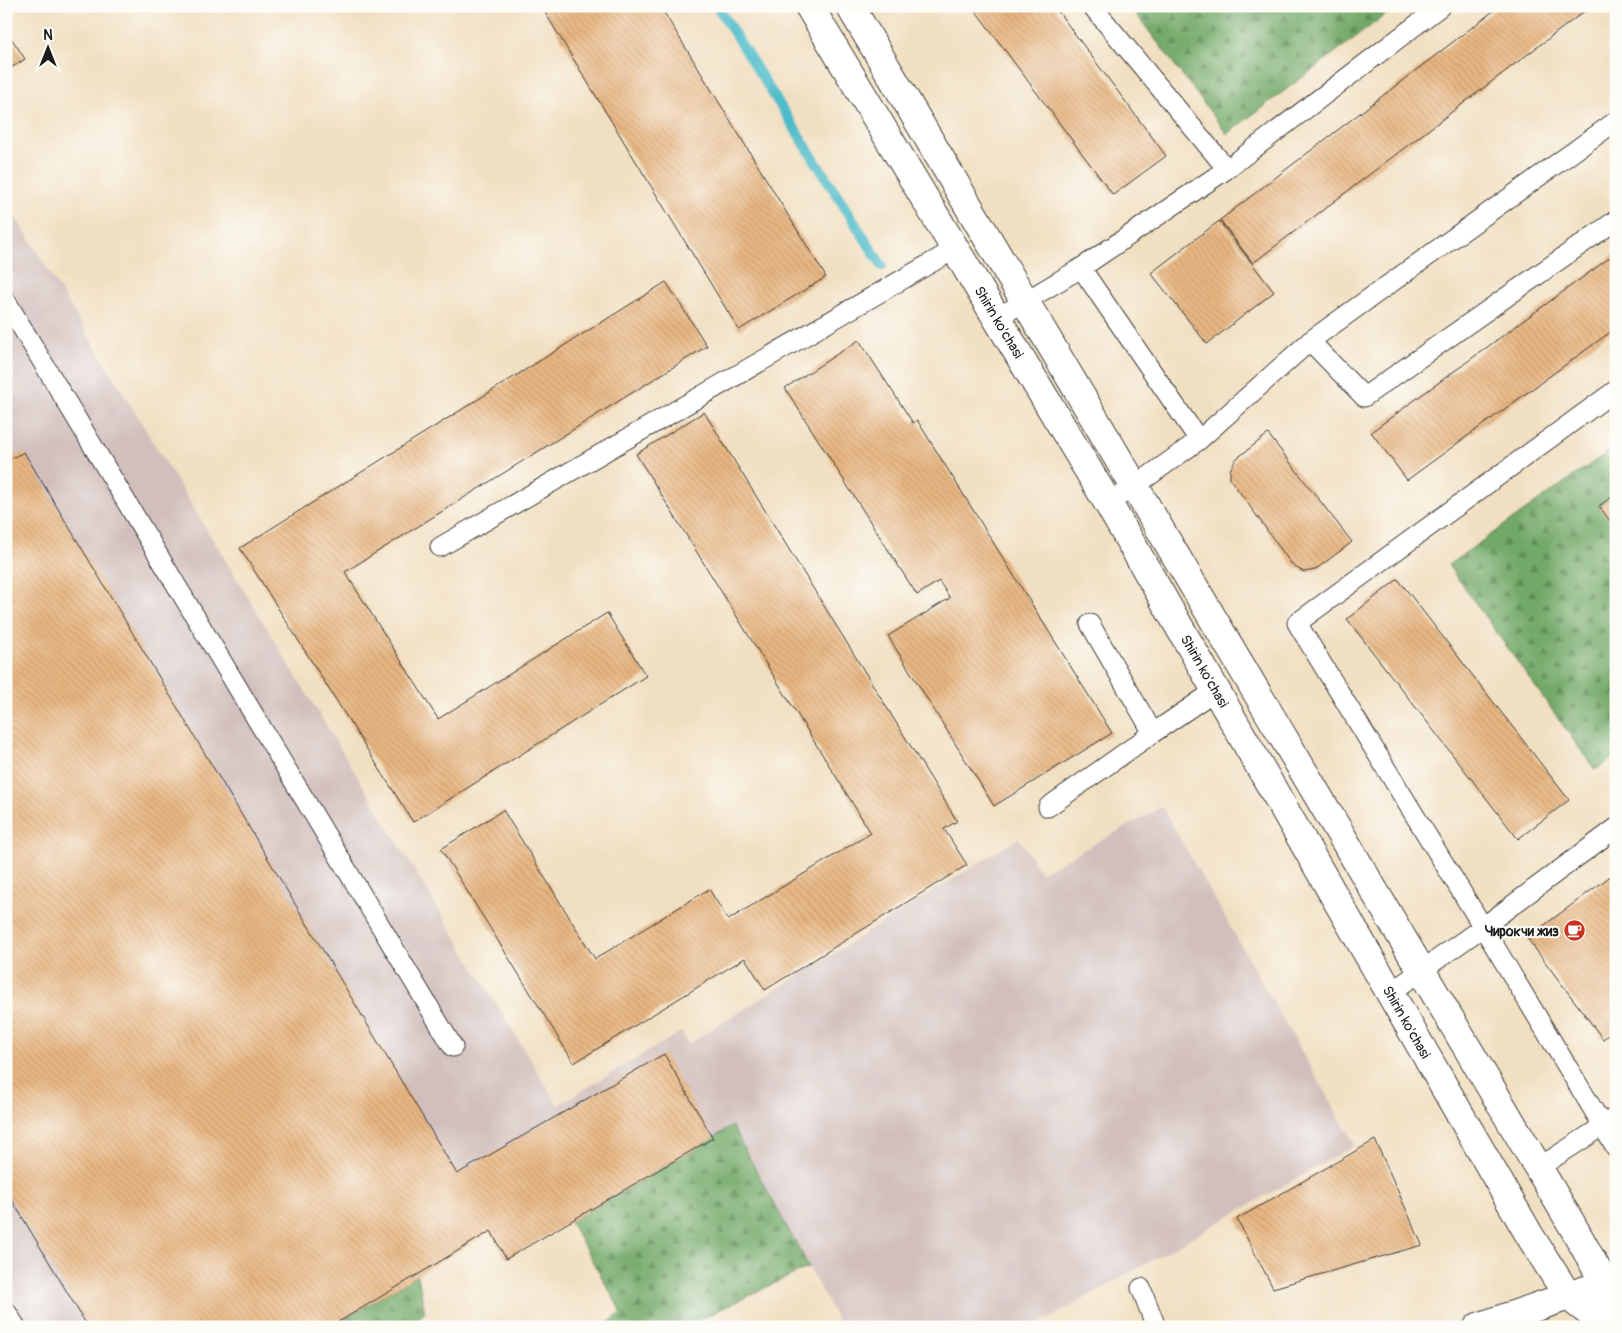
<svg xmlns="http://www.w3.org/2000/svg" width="1622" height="1333" viewBox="0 0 1622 1333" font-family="Pangolin,sans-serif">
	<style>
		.industrial { fill: #d1bfbd }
		.forest { fill: url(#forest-firs); stroke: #476242 }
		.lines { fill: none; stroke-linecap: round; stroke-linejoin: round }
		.stream { stroke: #4ebbc9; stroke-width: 10 }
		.building { fill: url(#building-back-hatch) }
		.lane-casing { stroke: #3c3935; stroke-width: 21 }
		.secondary-casing { stroke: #3c3935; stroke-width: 30 }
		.lane { stroke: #fff; stroke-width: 19 }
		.secondary { stroke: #fff; stroke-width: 28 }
		.labels { text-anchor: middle; stroke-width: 4; stroke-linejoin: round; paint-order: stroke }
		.street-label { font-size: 14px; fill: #1c1c1c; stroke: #fdfcf7 }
		.poi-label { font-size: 14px; font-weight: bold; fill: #1c1c1c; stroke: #fdfcf7; text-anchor: end }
	</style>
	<defs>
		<pattern id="forest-firs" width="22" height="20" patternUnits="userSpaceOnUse" patternTransform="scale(1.25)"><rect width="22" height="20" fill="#72a967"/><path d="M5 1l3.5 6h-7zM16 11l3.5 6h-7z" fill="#5d8954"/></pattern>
		<pattern id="building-back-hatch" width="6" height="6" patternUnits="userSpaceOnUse" patternTransform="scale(1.25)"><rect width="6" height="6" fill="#e8b681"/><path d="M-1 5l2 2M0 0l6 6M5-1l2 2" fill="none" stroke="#c69c6f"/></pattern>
	</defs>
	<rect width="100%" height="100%" fill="#fdfcf7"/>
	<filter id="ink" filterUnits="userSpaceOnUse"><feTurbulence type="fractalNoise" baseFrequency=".02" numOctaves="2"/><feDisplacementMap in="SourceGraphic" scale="10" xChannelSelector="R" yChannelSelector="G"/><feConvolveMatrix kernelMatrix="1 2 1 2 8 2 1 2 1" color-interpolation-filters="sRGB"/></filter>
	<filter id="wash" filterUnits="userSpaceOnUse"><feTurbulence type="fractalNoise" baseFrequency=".0096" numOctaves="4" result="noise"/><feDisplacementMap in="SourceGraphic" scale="20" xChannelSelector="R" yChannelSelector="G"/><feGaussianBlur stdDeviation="1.12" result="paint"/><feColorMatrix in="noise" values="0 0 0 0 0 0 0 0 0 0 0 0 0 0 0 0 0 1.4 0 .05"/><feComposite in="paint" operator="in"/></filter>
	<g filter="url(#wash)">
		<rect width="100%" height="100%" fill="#f1dfc1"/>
		<path class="industrial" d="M6 201 558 1105 681 1032 688 1044 1019 838 1041 873 1162 807 1355 1145 1034 1327H841L732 1126 713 1138 506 1259 490 1231 330 1327H6Z"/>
		<g class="forest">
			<path d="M1130 6H1397L1227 134Z"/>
			<path d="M1616 446V756L1595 770 1448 565Z"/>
			<path d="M732 1126 809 1267 684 1327H602L622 1313 570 1222 713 1138Z"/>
			<path d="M418 1275 425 1313 406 1327H330Z"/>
		</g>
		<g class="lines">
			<path class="stream" d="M717 6 882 266"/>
		</g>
		<g id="blocks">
			<g class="building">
				<path d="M541 6H660L826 277 739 330Z"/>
				<path d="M972 6H1054L1166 156 1113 195Z"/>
				<path d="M1500 6H1583L1586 10 1253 263 1220 220Z"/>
				<path d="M6 30 25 59 6 71Z"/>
				<path d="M1219 221 1274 292 1207 344 1151 273Z"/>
				<path d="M1616 253V328L1407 480 1371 432Z"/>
				<path d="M666 282 707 346 345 572 438 719 607 613 646 676 413 822 240 548Z"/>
				<path d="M859 340 913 423 917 420 1112 733 994 806 888 636 950 598 939 581 917 595 785 388Z"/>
				<path d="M704 412 957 821 944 829 967 865 765 990 745 958 574 1063 441 849 503 810 595 959 709 889 728 920 871 833 636 454Z"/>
				<path d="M1268 434 1352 542 1315 570 1304 572 1293 566 1230 479V470L1236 459Z"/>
				<path d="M24 452 457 1174 664 1054 713 1138 506 1259 491 1231 330 1327H88L6 1190V461Z"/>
				<path d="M1616 494V529L1599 506Z"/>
				<path d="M1398 579 1569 800 1518 839 1347 619Z"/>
				<path d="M1616 872V1029L1603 1039 1527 938Z"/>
				<path d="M1375 1140 1422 1245 1273 1288 1237 1219Z"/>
			</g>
		</g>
	</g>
	<g filter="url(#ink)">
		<use href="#blocks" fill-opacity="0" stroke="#3c3935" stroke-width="1"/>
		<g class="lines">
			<defs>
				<g id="lane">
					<path d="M1092 6 1227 169"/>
					<path d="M6 301 453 1047"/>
					<path d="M997 318 1081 268"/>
					<path d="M1310 341 1364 397 1616 220"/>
					<path d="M1199 440 1081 268 1227 169 1441 6"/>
					<path d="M1108 503 1135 486 1199 440 1310 341 1616 121"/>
					<path d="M440 547 955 249"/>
					<path d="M1153 733 1216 690"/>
					<path d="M1048 807 1153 733 1090 624"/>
					<path d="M1390 993 1483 927 1297 623 1616 390"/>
					<path d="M1616 1116 1603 1126 1616 1149"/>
					<path d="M1538 1168 1603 1126 1483 927 1616 828"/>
					<path d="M1141 1288 1156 1327"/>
					<path d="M6 1311 16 1327"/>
				</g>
				<g id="secondary">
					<path id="s1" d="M809 6 1108 503 1530 1236 1568 1296 1608 1327"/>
					<path d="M850 6 1571 1223 1605 1284 1612 1327"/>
					<path d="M1478 1327 1586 1290"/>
				</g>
			</defs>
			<use href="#lane" class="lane-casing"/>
			<use href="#secondary" class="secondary-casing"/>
			<use href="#lane" class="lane"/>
			<use href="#secondary" class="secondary"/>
		</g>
	</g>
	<defs>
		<symbol id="cafe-disc" viewBox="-11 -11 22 22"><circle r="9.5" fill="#c8321e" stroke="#fdfcf7"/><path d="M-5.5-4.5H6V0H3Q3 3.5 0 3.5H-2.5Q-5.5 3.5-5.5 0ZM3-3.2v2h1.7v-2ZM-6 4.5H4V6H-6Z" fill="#fff"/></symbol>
	</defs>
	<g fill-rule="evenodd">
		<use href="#cafe-disc" x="1562" y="918" width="25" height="25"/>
	</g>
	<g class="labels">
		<g class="street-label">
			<text dy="5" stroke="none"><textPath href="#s1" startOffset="369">Shirin ko'chasi</textPath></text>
			<text dy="5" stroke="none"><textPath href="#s1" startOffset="774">Shirin ko'chasi</textPath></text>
			<text dy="5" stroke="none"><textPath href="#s1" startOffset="1179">Shirin ko'chasi</textPath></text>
		</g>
		<g class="poi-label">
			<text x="1559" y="936">Чирокчи жиз</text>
		</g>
	</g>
	<rect width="1622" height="1333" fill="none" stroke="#fdfcf7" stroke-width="25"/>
	<g transform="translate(48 48)" stroke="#fdfcf7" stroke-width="4" paint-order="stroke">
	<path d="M0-4L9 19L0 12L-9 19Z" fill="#1c1c1c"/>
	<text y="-8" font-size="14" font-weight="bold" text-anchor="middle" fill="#1c1c1c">N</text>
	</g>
</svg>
